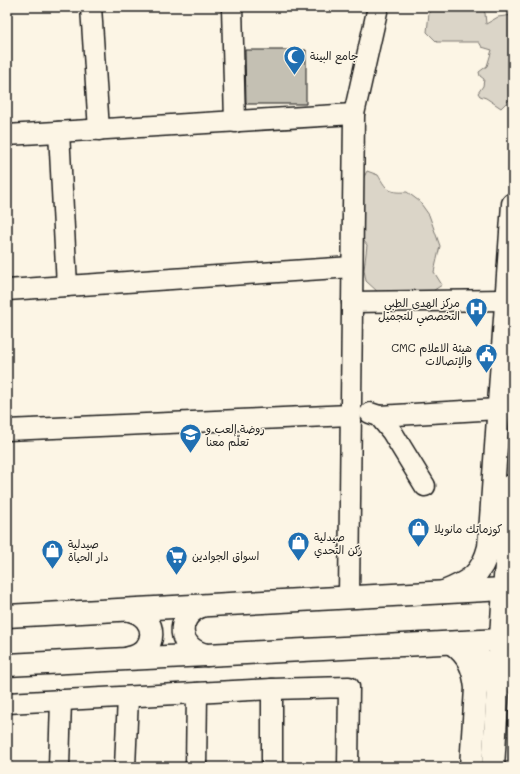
<svg xmlns="http://www.w3.org/2000/svg" width="520" height="774" viewBox="0 0 520 774" font-family="Mali,'Playpen Sans Arabic',sans-serif">
	<style>
		.green { fill: #dbd5c8; stroke: #7c7872 }
		.building { fill: #c4c0b3; stroke: #1c1c1c }
		.lines { fill: none; stroke-linecap: round; stroke-linejoin: round }
		.minor-casing { stroke: #1c1c1c; stroke-width: 23 }
		.tertiary-casing { stroke: #1c1c1c; stroke-width: 25 }
		.primary-casing { stroke: #1c1c1c; stroke-width: 25 }
		.minor { stroke: #fcf5e5; stroke-width: 20 }
		.tertiary { stroke: #fcf5e5; stroke-width: 22 }
		.primary { stroke: #fcf5e5; stroke-width: 22 }
		.labels { text-anchor: middle; stroke-width: 3; stroke-linejoin: round; paint-order: stroke }
		.poi-label { font-size: 11px; fill: #1c1c1c; stroke: #fcf5e5; text-anchor: start }
	</style>
	<rect width="100%" height="100%" fill="#fcf5e5"/>
	<filter id="ink" filterUnits="userSpaceOnUse"><feTurbulence type="fractalNoise" baseFrequency=".025" numOctaves="2"/><feDisplacementMap in="SourceGraphic" scale="8" xChannelSelector="R" yChannelSelector="G"/><feConvolveMatrix kernelMatrix="1 2 1 2 8 2 1 2 1" color-interpolation-filters="sRGB"/></filter>
	<g filter="url(#ink)">
		<g class="green">
			<path d="M436 7H480L485 13 486 24 498 17 513 15V92L509 100 501 108 486 98 480 96 478 93 483 86 484 79 480 76 479 72 487 66 492 50 482 47 479 42H437L427 32 429 13Z"/>
			<path d="M367 171 378 175C387 190 388 193 407 192L419 201 429 215 440 246 434 272 442 285 431 292H378L366 281 364 270 367 245 361 237 362 181Z"/>
		</g>
		<path class="building" d="M245 50H306V104H246Z"/>
		<g class="lines">
			<defs>
				<g id="minor">
					<path d="M91 7 99 130"/>
					<path d="M232 7 235 122"/>
					<path d="M59 132 67 286"/>
					<path d="M7 135 354 114"/>
					<path d="M7 290 352 267"/>
					<path d="M352 302 505 300"/>
					<path d="M370 413 379 416 392 432 425 486"/>
					<path d="M379 416 498 409"/>
					<path d="M7 430 350 415"/>
					<path d="M349 597 354 114 378 7"/>
					<path d="M7 703 272 689 349 687 348 767"/>
					<path d="M59 767 61 700"/>
					<path d="M125 767 128 697"/>
					<path d="M196 767 197 693"/>
					<path d="M272 767V689"/>
				</g>
				<g id="tertiary">
					<path d="M444 592C469 582 482 575 489 547L513 204"/>
					<path d="M453 644C469 656 474 669 476 688L471 767"/>
				</g>
				<g id="primary">
					<path d="M202 606C174 616 177 650 207 655"/>
					<path d="M7 616 504 589"/>
					<path d="M451 643C476 647 490 667 497 690"/>
					<path d="M129 658C158 652 159 617 130 610"/>
					<path d="M7 665 501 640"/>
					<path d="M493 767 504 589 513 485"/>
				</g>
			</defs>
			<use href="#minor" class="minor-casing"/>
			<use href="#tertiary" class="tertiary-casing"/>
			<use href="#primary" class="primary-casing"/>
			<use href="#minor" class="minor"/>
			<use href="#tertiary" class="tertiary"/>
			<use href="#primary" class="primary"/>
		</g>
	</g>
	<defs>
		<symbol id="mosque-pin" viewBox="-11 -11 22 30"><path d="M0 17L-7.5 6A9.5 9.5 0 1 1 7.5 6Z" fill="#1f6fb2" stroke="#fcf5e5"/><path d="M3.5-4.9A6 6 0 1 0 3.5 4.9A5 5 0 1 1 3.5-4.9Z" fill="#fff"/></symbol>
		<symbol id="hospital-pin" viewBox="-11 -11 22 30"><path d="M0 17L-7.5 6A9.5 9.5 0 1 1 7.5 6Z" fill="#1f6fb2" stroke="#fcf5e5"/><path d="M-5-5h3v3.5h4V-5h3V5h-3V1.5h-4V5h-3Z" fill="#fff"/></symbol>
		<symbol id="civic-pin" viewBox="-11 -11 22 30"><path d="M0 17L-7.5 6A9.5 9.5 0 1 1 7.5 6Z" fill="#1f6fb2" stroke="#fcf5e5"/><path d="M-.6-6.5H3V-4.5H.6V-3L4-1V1h2V6H-6V1h2V-1L-.6-3ZM-1.2 2.5V6h2.4V2.5Z" fill="#fff"/></symbol>
		<symbol id="school-pin" viewBox="-11 -11 22 30"><path d="M0 17L-7.5 6A9.5 9.5 0 1 1 7.5 6Z" fill="#1f6fb2" stroke="#fcf5e5"/><path d="M0-5L7-2L0 1L-7-2ZM-4 1L0 2.5L4 1V4Q0 6-4 4Z" fill="#fff"/></symbol>
		<symbol id="shop-pin" viewBox="-11 -11 22 30"><path d="M0 17L-7.5 6A9.5 9.5 0 1 1 7.5 6Z" fill="#1f6fb2" stroke="#fcf5e5"/><path d="M-5-2.5h2.3a2.7 3.5 0 0 1 5.4 0H5L5.5 6h-11ZM-1.5-2.5h3a1.5 2.3 0 0 0-3 0Z" fill="#fff"/></symbol>
		<symbol id="supermarket-pin" viewBox="-11 -11 22 30"><path d="M0 17L-7.5 6A9.5 9.5 0 1 1 7.5 6Z" fill="#1f6fb2" stroke="#fcf5e5"/><path d="M-6-5.5h2.5l.6 2H6L4.5 2H-2.5L-4.4-4H-6ZM-1.5 3.2a1.3 1.3 0 1 0 .1 0ZM3 3.2a1.3 1.3 0 1 0 .1 0Z" fill="#fff"/></symbol>
	</defs>
	<g fill-rule="evenodd">
		<use href="#mosque-pin" x="282" y="44" width="25" height="34"/>
		<use href="#hospital-pin" x="464" y="296" width="25" height="34"/>
		<use href="#civic-pin" x="474" y="342" width="25" height="34"/>
		<use href="#school-pin" x="178" y="422" width="25" height="34"/>
		<use href="#shop-pin" x="406" y="516" width="25" height="34"/>
		<use href="#shop-pin" x="286" y="530" width="25" height="34"/>
		<use href="#shop-pin" x="40" y="538" width="25" height="34"/>
		<use href="#supermarket-pin" x="164" y="544" width="25" height="34"/>
	</g>
	<g class="labels">
		<g class="poi-label">
			<text x="310" y="60">جامع البينة</text>
			<text x="460" y="307" text-anchor="end">مركز الهدى الطبي<tspan x="460" dy="13">التخصصي للتجميل</tspan></text>
			<text x="472" y="352" text-anchor="end">CMC هيئة الاعلام<tspan x="472" dy="13">والإتصالات</tspan></text>
			<text x="206" y="433">روضة إلعب و<tspan x="206" dy="13">تعلّم معنا</tspan></text>
			<text x="434" y="533">كوزماتك مانويلا</text>
			<text x="314" y="541">صيدلية<tspan x="314" dy="13">ركن التحدي</tspan></text>
			<text x="68" y="548">صيدلية<tspan x="68" dy="13">دار الحياة</tspan></text>
			<text x="192" y="560">اسواق الجوادين</text>
		</g>
	</g>
	<rect width="520" height="774" fill="none" stroke="#fcf5e5" stroke-width="24"/>
	<rect x="12" y="12" width="496" height="750" fill="none" stroke="#1c1c1c" stroke-width="1.5" filter="url(#ink)"/>
</svg>
